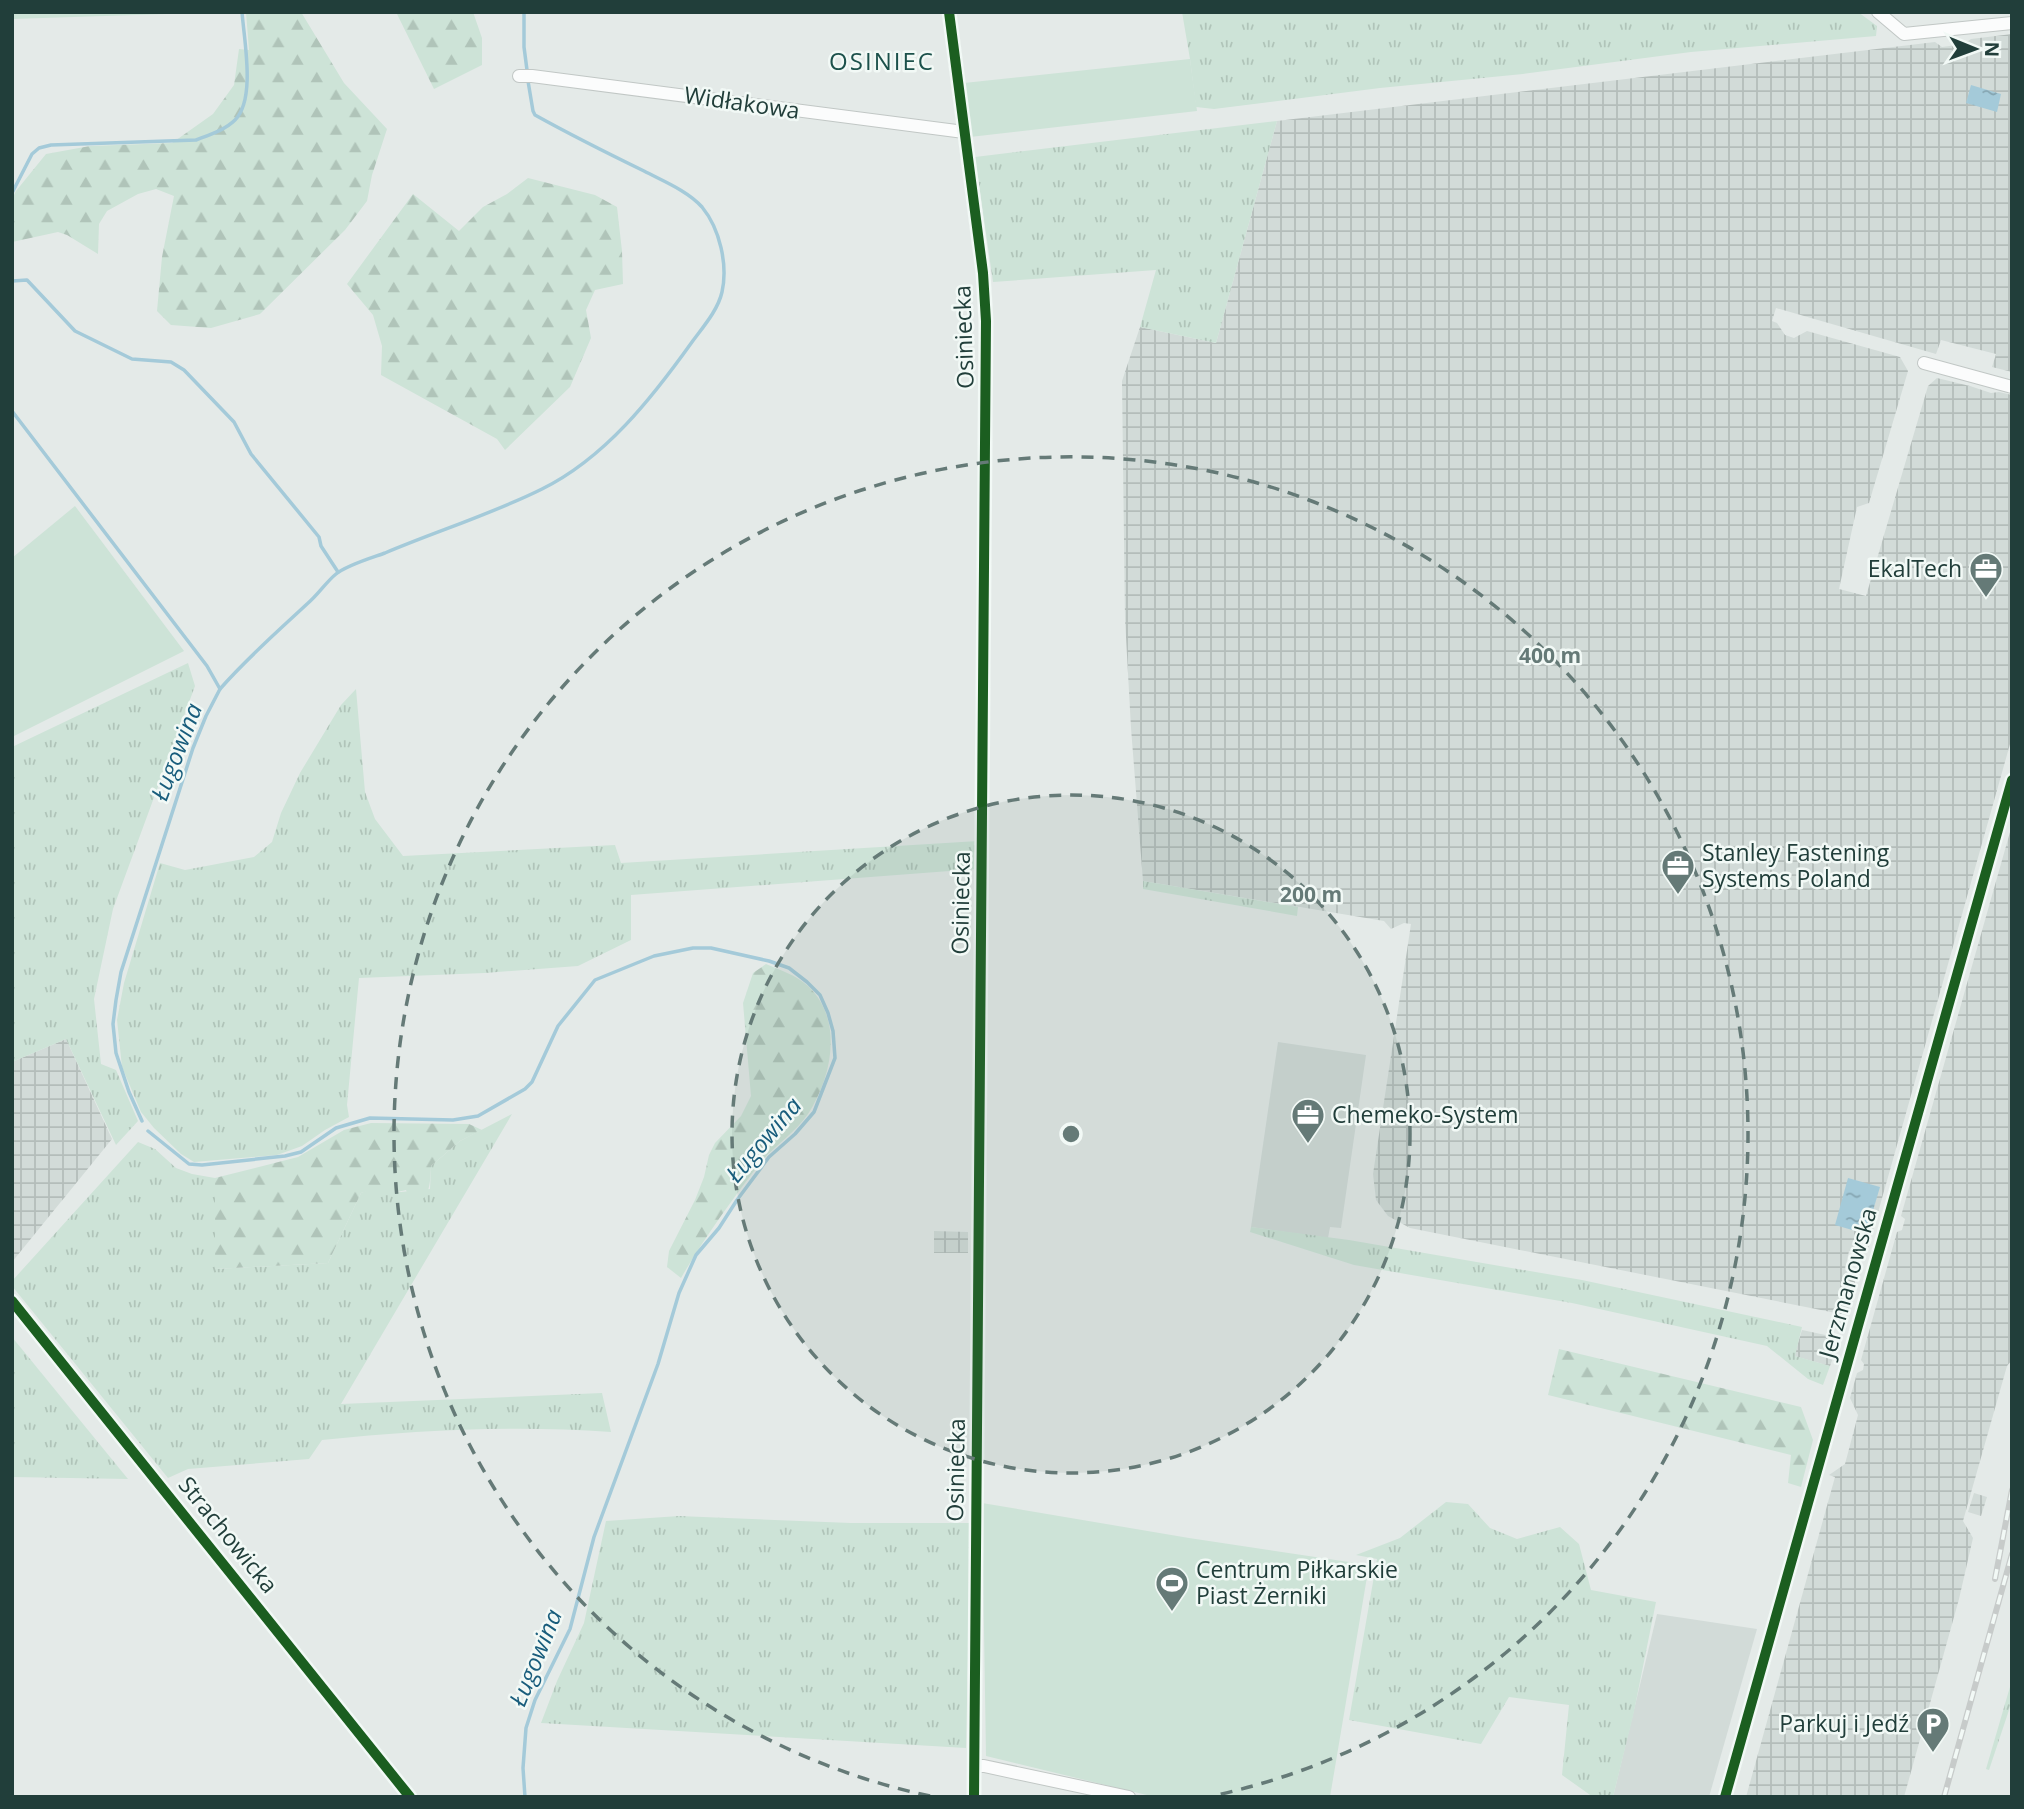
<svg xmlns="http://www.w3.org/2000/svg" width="2024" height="1809" viewBox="0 0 2024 1809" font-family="'Open Sans',sans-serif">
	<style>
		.built { fill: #d2dbd8 }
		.industrial { fill: url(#industrial-grid) }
		.grass { fill: url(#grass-tufts) }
		.forest { fill: url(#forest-firs) }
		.green { fill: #cde3d7 }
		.water { fill: url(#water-ripples) }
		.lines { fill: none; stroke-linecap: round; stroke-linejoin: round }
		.stream { stroke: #a4cad9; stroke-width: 3.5 }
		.minor-casing { stroke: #c1c7c5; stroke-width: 14 }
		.minor { stroke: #fbfcfc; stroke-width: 12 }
		.rail-casing { stroke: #c7cbca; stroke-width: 6 }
		.rail { stroke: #f2f9f6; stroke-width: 3.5; stroke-dasharray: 10; stroke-linecap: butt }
		.cycleway-casing { stroke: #f2f9f6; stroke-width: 15 }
		.cycleway { stroke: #1b5e20; stroke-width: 10 }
		.ring { fill: none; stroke: #657a77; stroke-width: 3.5; stroke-dasharray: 12 9 }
		.labels { text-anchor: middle; stroke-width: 5; stroke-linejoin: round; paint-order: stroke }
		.street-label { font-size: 23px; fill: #213e3a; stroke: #f2f9f6 }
		.poi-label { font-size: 23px; fill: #213e3a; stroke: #f2f9f6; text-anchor: start }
		.neighbourhood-label { font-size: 24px; letter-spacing: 2px; fill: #1c514b; stroke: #f2f9f6 }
		.water-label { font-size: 24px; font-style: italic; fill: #195d7c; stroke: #f2f9f6 }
		.centre { fill: #657a77; stroke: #f2f9f6; stroke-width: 3.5 }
		.ring-label { font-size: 21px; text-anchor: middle; font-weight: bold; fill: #657a77; stroke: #f2f9f6; stroke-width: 5; stroke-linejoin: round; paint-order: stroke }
	</style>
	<defs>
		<pattern id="industrial-grid" width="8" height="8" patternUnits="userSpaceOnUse" patternTransform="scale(1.75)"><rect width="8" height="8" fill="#d2dbd8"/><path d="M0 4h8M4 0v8" fill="none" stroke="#b4bdba"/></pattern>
		<pattern id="grass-tufts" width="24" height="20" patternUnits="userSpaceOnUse" patternTransform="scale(1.75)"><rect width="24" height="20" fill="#cde3d7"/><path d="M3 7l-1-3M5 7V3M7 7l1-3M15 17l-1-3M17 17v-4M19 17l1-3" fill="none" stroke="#b0c4b9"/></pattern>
		<pattern id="forest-firs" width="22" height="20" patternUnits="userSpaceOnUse" patternTransform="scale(1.75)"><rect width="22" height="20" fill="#cde3d7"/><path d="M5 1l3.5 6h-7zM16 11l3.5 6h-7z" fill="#b0c4b9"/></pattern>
		<pattern id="water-ripples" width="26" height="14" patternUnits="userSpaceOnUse" patternTransform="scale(1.75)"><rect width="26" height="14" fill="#a4cad9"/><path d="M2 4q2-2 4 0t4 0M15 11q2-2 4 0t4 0" fill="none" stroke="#85a5b1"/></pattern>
	</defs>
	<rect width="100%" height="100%" fill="#e4eae8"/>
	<g class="built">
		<path d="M1278 1042 1366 1055 1341 1228 1330 1227 1328 1238 1251 1227Z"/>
		<path d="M1657 1614 1757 1629 1709 1797H1613Z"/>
	</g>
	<g class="industrial">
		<path d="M2012 34V372L1992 367 1996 354 1941 340 1936 354 1776 308 1772 321 1777 323 1785 335 1794 338 1807 331 1900 357 1908 371 1869 503 1857 507 1839 589 1866 596 1928 386 1937 378 1970 386 1991 393 1999 392 2012 395V737L1868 1248 1860 1252 1849 1251 1845 1270 1854 1277 1856 1288 1851 1307 1841 1314 1410 1228 1388 1216 1376 1200 1373 1174 1411 924 1404 923 1391 929 1384 921 1143 881 1131 728 1125 619 1122 381 1140 327 1216 343 1277 121 1935 42 1942 47 1964 44 1971 39Z"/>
		<path d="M2012 825V1360L2007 1366 1963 1521 1973 1538 1959 1599 1904 1797H1746L1835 1477 1829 1475 1845 1464 1858 1415 1850 1398 1857 1373 1863 1370 1864 1364 1861 1360 1897 1232 1902 1230 1905 1219 1901 1216Z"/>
		<path d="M66 1039 112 1139 12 1262V1062Z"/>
		<path d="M934 1231 968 1232V1253H934Z"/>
		<path d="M1802 1330 1835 1337V1339L1839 1341 1830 1366 1794 1356Z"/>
		<path d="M1974 1493 1987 1497 1981 1516 1968 1512Z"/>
	</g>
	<g class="grass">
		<path d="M1182 12H1858L1877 26 1876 36 1691 52 1523 74 1380 88 1214 109 1196 107 1190 59Z"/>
		<path d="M1277 121 1216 343 1140 327 1156 270 993 282 975 157Z"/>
		<path d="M188 663 195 686 113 909 94 999 101 1064 116 1070 138 1121 116 1145 66 1039 12 1062V747Z"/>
		<path d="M356 689 365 792 375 819 403 856 615 845 621 863 978 841 976 869 631 895V940L578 966 485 973 359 978 347 1105 349 1117 325 1130 302 1146 277 1155 194 1162 181 1154 154 1128 141 1112 122 1067 117 1020 124 983 160 863 185 870 254 857 272 842 281 813 300 773 341 705Z"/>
		<path d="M1143 881 1298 907 1297 916 1143 889Z"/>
		<path d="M512 1114 341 1404 602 1393 611 1432C514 1425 418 1430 322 1440L309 1459 188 1469 168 1478 12 1286V1281L138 1142 155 1149 176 1168 192 1174 215 1178V1269L328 1263 361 1193 371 1189 401 1192 430 1189 431 1166 460 1141Z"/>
		<path d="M1251 1227 1349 1240 1582 1280 1802 1327 1795 1356 1830 1366 1823 1385 1808 1379 1767 1346 1572 1303 1354 1265 1250 1232Z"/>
		<path d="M12 1337 128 1479 12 1477Z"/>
		<path d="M1446 1502 1468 1504 1490 1528 1517 1539 1560 1527 1579 1544 1591 1590 1656 1602 1633 1716 1613 1797H1593L1562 1775 1569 1705 1509 1697 1481 1744 1349 1720 1377 1559 1356 1555 1400 1538Z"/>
		<path d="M679 1516 851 1523H971L966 1748 541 1723 557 1681 584 1623 606 1521Z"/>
		<path d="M2012 1680V1701L1989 1770 1986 1769Z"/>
	</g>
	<g class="forest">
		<path d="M246 12H301L344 83 387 129 372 175 367 201 345 230 260 314 211 328 171 325 157 311 162 257 174 196 156 189 138 194 107 211 99 224 98 254 67 235 58 232 12 242V199L16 191 46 154 90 146 172 143 213 114 234 85 239 49 249 50Z"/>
		<path d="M396 12H473L482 38V65L434 89Z"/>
		<path d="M528 178 595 195 617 207 622 251 623 284 595 290 586 310 591 338 570 387 505 450 497 439 381 375 382 346 373 315 347 284 413 194 459 231 483 207 507 194Z"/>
		<path d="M766 964C780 970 796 975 808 986 844 1020 832 1077 808 1114 795 1133 774 1146 760 1163 732 1200 704 1238 681 1278L667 1267 669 1251 695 1200 704 1177 709 1155 715 1143 741 1116 751 1096 743 1003 753 973Z"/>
		<path d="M371 1123 469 1124 482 1130 460 1141 431 1166C430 1182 431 1200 412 1205L406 1190C391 1195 376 1187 361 1193L328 1263 215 1269V1178L298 1157 344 1130Z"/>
		<path d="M1559 1349 1801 1407 1813 1440 1801 1487 1788 1483 1791 1455 1548 1395Z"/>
	</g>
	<g class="green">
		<path d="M12 12H228L12 19Z"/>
		<path d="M1190 59 1197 111 970 137 964 83Z"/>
		<path d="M75 506 184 651 12 737V558Z"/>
		<path d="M982 1503 1189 1538 1369 1565 1330 1797H1155L986 1756Z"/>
	</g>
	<g class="water">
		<path d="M1971 85 2001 94 1997 112 1966 103Z"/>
		<path d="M1848 1178 1880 1187 1866 1234 1835 1225Z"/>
	</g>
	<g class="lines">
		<g class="stream">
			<path d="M524 12V47L527 70"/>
			<path d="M12 193 32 154 39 148 51 145 196 140C209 135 225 130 235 120 256 99 244 40 242 12"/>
			<path d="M12 281 27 280 75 331 132 359 171 362 184 370 234 422 251 454 319 537 321 546 338 572"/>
			<path d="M12 411 207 666 220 689 206 716 193 748 121 972 116 1000 113 1024 116 1053 129 1092 142 1121"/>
			<path d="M220 689C247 658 277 632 307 604 318 595 326 582 336 574 347 565 371 558 385 553 437 531 492 514 542 489 605 458 652 398 692 342 703 327 718 310 722 292 728 265 720 229 702 207 688 191 663 181 644 171 607 153 571 135 535 115L533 111 528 81"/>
			<path d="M148 1131 189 1164 202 1165 285 1156 301 1152 336 1128 370 1118 453 1120 478 1116 525 1089 532 1082 558 1026 595 980 654 956 693 948H711L769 961 789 968 807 982 820 995 828 1013 833 1031 835 1058 814 1112 795 1134 769 1157 737 1200 719 1228 696 1255 679 1293 658 1364 594 1537 570 1629 535 1700 526 1728 523 1768 525 1797"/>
		</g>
		<defs>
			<g id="minor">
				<path d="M949 12 983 273 986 321 974 1797"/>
				<path d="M1878 12 1904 34 2012 23"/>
				<path d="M519 76H532L964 132"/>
				<path d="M1924 363 2012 387"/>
				<path d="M12 1301 410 1797"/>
				<path d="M974 1766H984L1129 1797"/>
				<path d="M1725 1797 2012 780"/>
			</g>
		</defs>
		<use href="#minor" class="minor-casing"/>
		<use href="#minor" class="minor"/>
		<defs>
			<g id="rail">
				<path d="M1995 1579 2012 1490"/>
				<path d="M1944 1797 2012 1554"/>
			</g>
		</defs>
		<use href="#rail" class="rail-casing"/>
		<use href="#rail" class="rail"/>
		<defs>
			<g id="cycleway">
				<path d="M949 12 983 273 986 321 974 1797"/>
				<path d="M12 1301 410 1797"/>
				<path d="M1725 1797 2012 780"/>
			</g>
		</defs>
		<use href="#cycleway" class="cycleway-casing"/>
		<use href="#cycleway" class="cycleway"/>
	</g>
	<circle cx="1071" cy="1134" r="339" fill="#657a77" fill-opacity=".12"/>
	<g class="ring">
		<circle cx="1071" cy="1134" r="339"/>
		<path d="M930 1796A677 677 0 1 1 1212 1796"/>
	</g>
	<defs>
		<symbol id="office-pin" viewBox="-11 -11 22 30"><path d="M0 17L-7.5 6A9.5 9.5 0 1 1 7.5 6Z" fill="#657a77" stroke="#f2f9f6"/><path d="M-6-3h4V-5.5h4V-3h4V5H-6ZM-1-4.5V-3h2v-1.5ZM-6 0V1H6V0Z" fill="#fff"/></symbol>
		<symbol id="stadium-pin" viewBox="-11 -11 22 30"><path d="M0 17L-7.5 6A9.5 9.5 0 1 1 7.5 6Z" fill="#657a77" stroke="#f2f9f6"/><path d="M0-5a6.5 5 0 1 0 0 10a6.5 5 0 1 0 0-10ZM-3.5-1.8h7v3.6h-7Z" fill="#fff"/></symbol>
		<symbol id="parking-pin" viewBox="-11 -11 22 30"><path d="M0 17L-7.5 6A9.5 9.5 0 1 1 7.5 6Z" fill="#657a77" stroke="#f2f9f6"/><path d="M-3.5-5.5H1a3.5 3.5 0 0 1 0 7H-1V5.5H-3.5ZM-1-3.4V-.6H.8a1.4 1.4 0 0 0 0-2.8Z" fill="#fff"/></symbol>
	</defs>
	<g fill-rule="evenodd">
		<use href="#office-pin" x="1967" y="550" width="38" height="52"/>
		<use href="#office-pin" x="1659" y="847" width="38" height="52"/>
		<use href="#office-pin" x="1289" y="1096" width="38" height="52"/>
		<use href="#stadium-pin" x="1153" y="1564" width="38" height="52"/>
		<use href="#parking-pin" x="1914" y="1705" width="38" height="52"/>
	</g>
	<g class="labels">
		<g class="street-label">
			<text transform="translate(742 103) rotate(8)" y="8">Widłakowa</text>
			<text transform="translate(964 337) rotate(-92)" y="8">Osiniecka</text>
			<text transform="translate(961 903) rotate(-89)" y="8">Osiniecka</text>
			<text transform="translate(1848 1283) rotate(-74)" y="8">Jerzmanowska</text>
			<text transform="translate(956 1470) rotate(-89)" y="8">Osiniecka</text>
			<text transform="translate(228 1535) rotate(51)" y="8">Strachowicka</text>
		</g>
		<g class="poi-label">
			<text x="1962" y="577" text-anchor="end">EkalTech</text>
			<text x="1702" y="861">Stanley Fastening<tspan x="1702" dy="26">Systems Poland</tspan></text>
			<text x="1332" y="1123">Chemeko-System</text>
			<text x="1196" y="1578">Centrum Piłkarskie<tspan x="1196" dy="26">Piast Żerniki</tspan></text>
			<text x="1909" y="1732" text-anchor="end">Parkuj i Jedź</text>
		</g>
		<g class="neighbourhood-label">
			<text x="882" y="70">OSINIEC</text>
		</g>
		<g class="water-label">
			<text transform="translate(177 752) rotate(-69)" y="8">Ługowina</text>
			<text transform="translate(764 1140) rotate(-50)" y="8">Ługowina</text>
			<text transform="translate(536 1658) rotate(-68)" y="8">Ługowina</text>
		</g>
	</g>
	<circle cx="1071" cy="1134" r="10" class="centre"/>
	<g class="ring-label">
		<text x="1550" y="663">400 m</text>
		<text x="1311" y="902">200 m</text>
	</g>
	<rect width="2024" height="1809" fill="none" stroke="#213e3a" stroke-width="28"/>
	<g transform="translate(1975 49) rotate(91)" stroke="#f2f9f6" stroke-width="5" paint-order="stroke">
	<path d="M0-5L12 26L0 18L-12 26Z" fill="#213e3a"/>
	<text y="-10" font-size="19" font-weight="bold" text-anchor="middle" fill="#213e3a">N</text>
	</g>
</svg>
